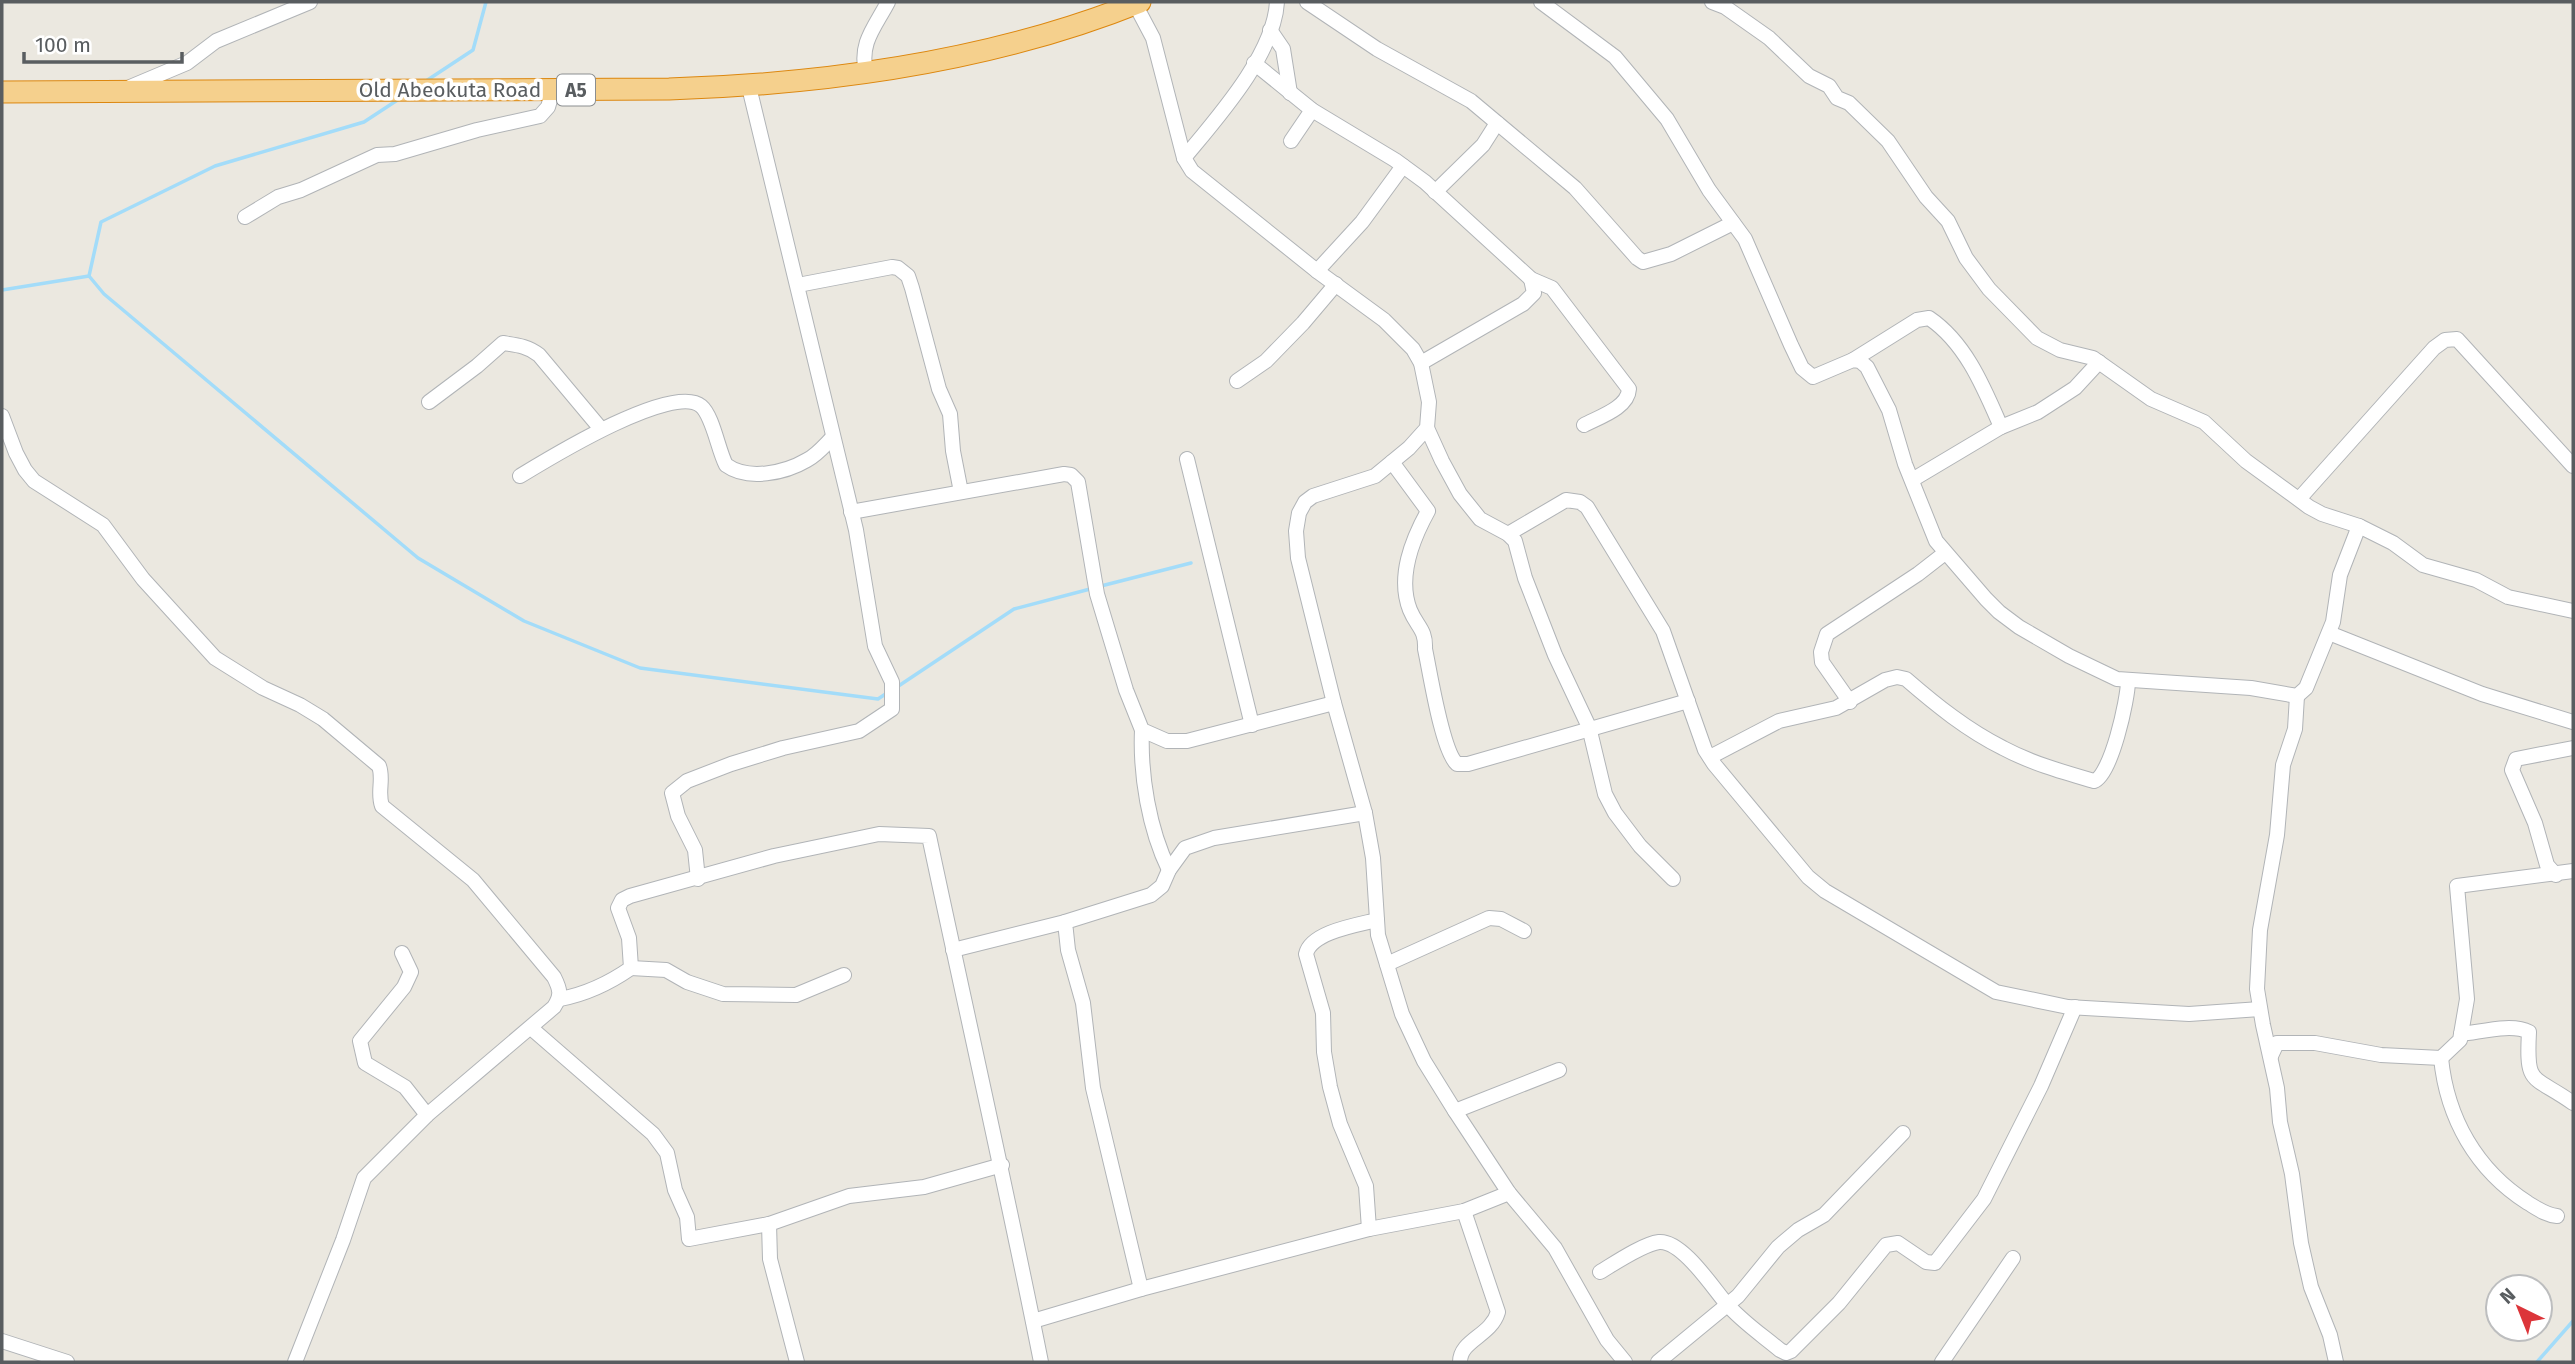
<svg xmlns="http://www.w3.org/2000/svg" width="2575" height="1364" viewBox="0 0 2575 1364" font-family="'Fira Sans',sans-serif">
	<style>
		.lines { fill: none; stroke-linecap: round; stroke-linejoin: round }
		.stream { stroke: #a3dcf9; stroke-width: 3.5 }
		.minor-casing { stroke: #b1b4b7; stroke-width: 16 }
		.highway-casing { stroke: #dc870f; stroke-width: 23 }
		.minor { stroke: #fff; stroke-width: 14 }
		.highway { stroke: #f5d08d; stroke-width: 21 }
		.labels { text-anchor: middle; stroke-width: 7; stroke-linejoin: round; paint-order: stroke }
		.shield { fill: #fff; stroke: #8b8e90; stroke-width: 2 }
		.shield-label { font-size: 19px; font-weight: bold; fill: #595d60 }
		.street-label { font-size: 21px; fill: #595d60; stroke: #fff }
	</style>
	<rect width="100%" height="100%" fill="#ebe8e0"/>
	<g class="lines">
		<g class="stream">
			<path d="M426 81 473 50 486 2"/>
			<path d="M89 276 104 294 418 558 524 621 640 668 878 699 887 693"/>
			<path d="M2 290 89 276 101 222 215 166 364 122 399 99"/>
			<path d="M1101 586 1191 563"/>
			<path d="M897 687 1014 609 1094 588"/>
			<path d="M2537 1362 2573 1321"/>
		</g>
		<defs>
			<g id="minor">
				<path d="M1307 2 1377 49 1471 101 1575 188 1637 258 1643 262 1671 254 1733 223"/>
				<path d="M1541 2 1615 57 1667 119 1709 190 1745 239 1791 345 1802 368 1813 377 1853 360 1860 361 1867 367 1889 410 1905 464 1936 541 1986 599 1999 612 2019 627 2069 656 2117 679 2251 688 2297 696 2306 688 2333 622 2340 575 2359 526 2393 543 2423 565 2476 580 2508 597 2573 611"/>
				<path d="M1712 2 1725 7 1769 38 1809 76 1829 86 1837 98 1849 103 1888 141 1926 197 1948 221 1966 258 1989 289 2037 338 2060 350 2093 358 2151 399 2204 422 2246 461 2309 507 2322 514 2359 526"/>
				<path d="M1135 4 1153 38 1184 158 1192 171 1317 271 1384 320 1413 349 1421 363 1429 402 1427 428 1409 448 1375 476 1313 496 1305 502 1299 513 1296 531 1298 558 1334 703 1365 813 1373 858 1378 935 1402 1014 1424 1061 1455 1111 1509 1193 1555 1248 1607 1340 1625 1362"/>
				<path d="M1270 30 1283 49 1290 93"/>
				<path d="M1254 63 1312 110 1395 160 1425 182 1531 279 1552 288 1629 389C1628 408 1599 417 1584 425"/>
				<path d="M866 72C859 43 875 27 888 2"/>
				<path d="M130 87 187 63 216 41 310 2"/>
				<path d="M1291 141 1312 110"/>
				<path d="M1184 158C1217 118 1274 55 1277 2"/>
				<path d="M1435 192 1483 145 1497 123"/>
				<path d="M245 217 278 197 301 190 377 155 395 154 477 130 540 116 548 107 553 90"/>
				<path d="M1317 271 1362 222 1403 166"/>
				<path d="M798 285 892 267 898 268 908 276 912 288 939 389 950 414 953 451 961 492"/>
				<path d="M1853 360 1917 320 1929 318C1966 343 1984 388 2001 427"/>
				<path d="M1421 363 1523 304 1534 293 1531 279"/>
				<path d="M1237 381 1266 361 1303 323 1336 284"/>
				<path d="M429 402 477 366 503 343C516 345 528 346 539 355L601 429"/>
				<path d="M2 416 16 453 25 470 34 481 103 525 143 579 215 658 263 688 300 705 323 719 379 766C384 779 377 792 382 806L473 880 554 977C560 989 562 995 554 1007L427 1115 364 1178 343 1240 295 1362"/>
				<path d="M1427 428 1442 461 1460 494 1480 519 1508 534 1515 541 1525 578 1555 655 1589 727 1605 794 1615 813 1640 846 1673 879"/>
				<path d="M1187 459 1252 725"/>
				<path d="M1392 462 1428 511C1412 540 1397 577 1410 610 1417 627 1426 629 1425 649 1430 672 1442 751 1457 764H1468L1688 701"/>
				<path d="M520 476C548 459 673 382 701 406 713 416 718 450 726 465 748 481 785 473 807 460 817 455 825 445 833 437"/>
				<path d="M1912 480 2001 427 2038 412 2075 388 2099 362"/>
				<path d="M2299 499 2434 348 2445 340 2457 339 2573 466"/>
				<path d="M851 512 1064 474 1071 475 1078 482 1097 594 1126 690 1142 730 1167 741H1187L1334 703"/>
				<path d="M1508 534 1566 500 1580 502 1587 507 1663 631 1705 750 1714 764 1808 877 1825 891 1996 992 2068 1007 2189 1014 2260 1009"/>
				<path d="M2329 633 2482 694 2573 722"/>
				<path d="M2297 696 2295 729 2283 765 2277 835 2260 930 2257 989 2263 1025 2277 1088 2280 1122 2292 1174 2301 1243 2311 1287 2330 1335 2336 1362"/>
				<path d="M1850 702 1822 662 1821 652 1827 634 1918 574 1945 553"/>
				<path d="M1142 730C1140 775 1149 829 1169 870"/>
				<path d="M1710 757 1779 721 1836 708 1885 680 1897 677 1906 679C1936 705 1967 730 2003 748 2031 763 2063 772 2094 781 2111 776 2128 699 2128 681"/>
				<path d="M2556 875 2547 865 2535 823 2512 770 2516 759 2573 748"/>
				<path d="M698 879 695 850 678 816 672 793 687 781 731 764 783 748 859 731 892 709V682L875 646 856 530 749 87"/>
				<path d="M953 950 1065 922"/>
				<path d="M402 953 411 972 404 987 360 1041 365 1063 405 1087 427 1115"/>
				<path d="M1387 964 1489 918 1501 919 1524 931"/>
				<path d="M631 968 666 970 687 982 723 994 796 995 844 975"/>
				<path d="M560 999C587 994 608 984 631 968L629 938 618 908 622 900 630 896 774 856 879 834 929 836C966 1011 1006 1186 1041 1362"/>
				<path d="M531 1028 653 1134 667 1153 675 1190 687 1217 689 1239 769 1224 849 1196 924 1187 1002 1165"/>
				<path d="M2461 1034C2481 1032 2512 1023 2529 1032 2526 1087 2532 1074 2573 1103"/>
				<path d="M2271 1056 2277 1043H2315L2381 1055 2441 1058 2460 1040 2467 999 2457 886 2573 871"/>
				<path d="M2441 1058C2447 1118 2476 1170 2528 1203 2538 1209 2546 1215 2557 1216"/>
				<path d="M1455 1111 1559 1070"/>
				<path d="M769 1224 770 1259 797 1362"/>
				<path d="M1369 1229 1464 1211 1509 1193"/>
				<path d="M1600 1272C1615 1263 1643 1244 1659 1242 1682 1240 1713 1288 1726 1303 1741 1321 1762 1335 1780 1350L1786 1353 1791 1351 1839 1303 1886 1245 1898 1243 1926 1262 1935 1263 1984 1199 2041 1086 2075 1007"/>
				<path d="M1141 1289 1093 1088 1083 1003 1068 950 1065 922 1151 895 1162 886 1169 870 1185 848 1214 838 1365 813"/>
				<path d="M1033 1321 1141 1289 1369 1229 1366 1186 1340 1124 1330 1087 1324 1052 1323 1013 1306 954C1311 932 1357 925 1377 920"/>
				<path d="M2 1341 67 1362"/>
				<path d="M1460 1362C1460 1340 1491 1336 1498 1312L1464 1211"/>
				<path d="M1658 1362 1738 1296 1778 1247 1798 1230 1824 1215 1903 1133"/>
				<path d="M1942 1362 2013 1258"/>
			</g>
			<path id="highway" d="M2 92 669 89C828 84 991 62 1140 2"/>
		</defs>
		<use href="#minor" class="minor-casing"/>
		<use href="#highway" class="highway-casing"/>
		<use href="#minor" class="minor"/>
		<use href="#highway" class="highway"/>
	</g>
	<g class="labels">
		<rect class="shield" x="557" y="74.5" width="38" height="31" rx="5"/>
		<g class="shield-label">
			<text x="576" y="97">A5</text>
		</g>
		<g class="street-label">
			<text x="450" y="97">Old Abeokuta Road</text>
		</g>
	</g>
	<rect width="2575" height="1364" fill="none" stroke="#595d60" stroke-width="7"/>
	<g transform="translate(2519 1308) rotate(317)"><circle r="33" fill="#ffffff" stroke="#bdbebf" stroke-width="2"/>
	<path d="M0-5L12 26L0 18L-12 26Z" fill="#dc353a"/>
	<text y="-10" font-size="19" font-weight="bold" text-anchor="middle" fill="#595d60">N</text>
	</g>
	<path d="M24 52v10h158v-10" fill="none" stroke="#595d60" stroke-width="3.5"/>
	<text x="35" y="52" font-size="21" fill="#595d60" stroke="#ffffff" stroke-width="5" paint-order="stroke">100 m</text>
</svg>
